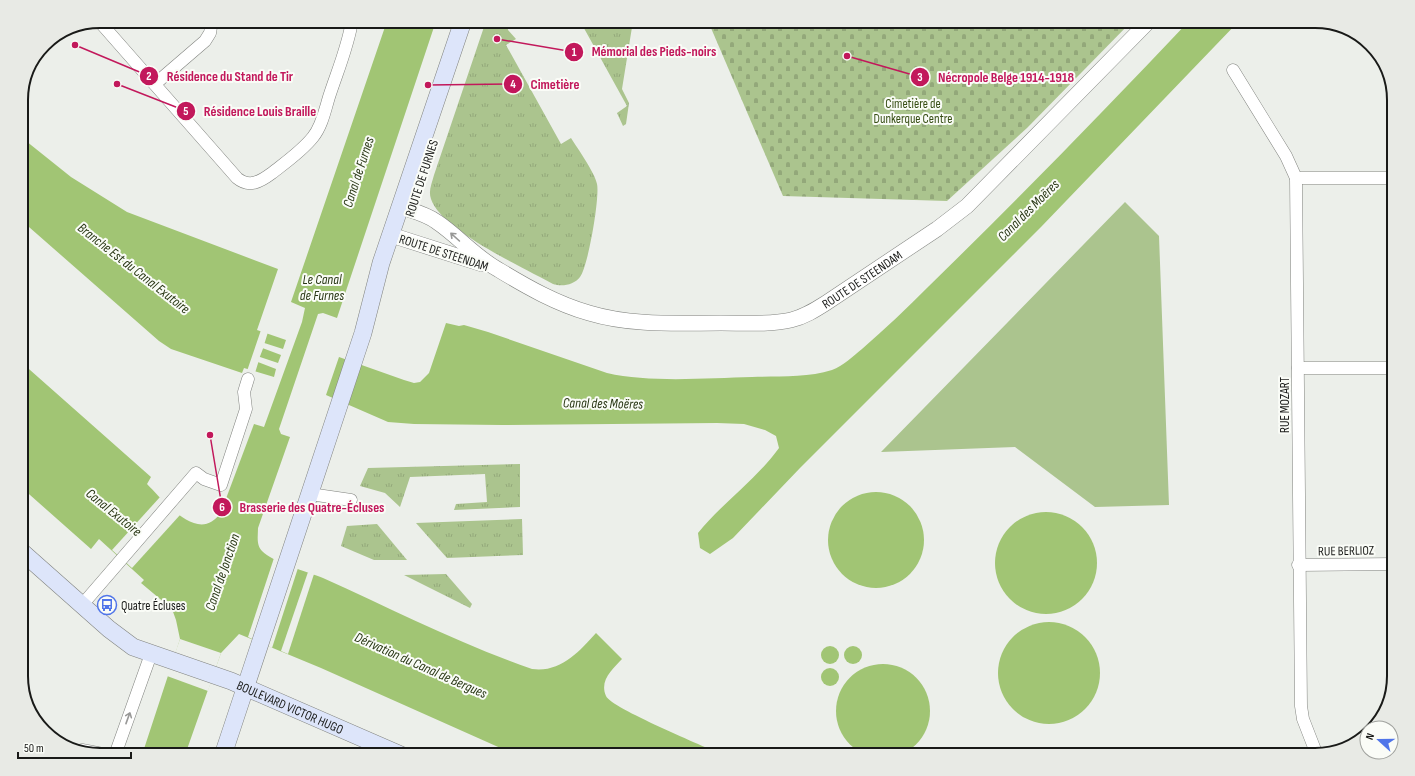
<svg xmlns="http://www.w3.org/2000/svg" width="1415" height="776" viewBox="0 0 1415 776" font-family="'Sofia Sans Condensed',sans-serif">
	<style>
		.grass { fill: url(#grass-tufts) }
		.cemetery { fill: url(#cemetery-stones) }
		.green { fill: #abc48e }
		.water { fill: #a1c574 }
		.pier { fill: #ecefea }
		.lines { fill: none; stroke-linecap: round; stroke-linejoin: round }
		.minor-casing { stroke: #81837f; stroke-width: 13 }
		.tertiary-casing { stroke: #81837f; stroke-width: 16 }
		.secondary-casing { stroke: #81837f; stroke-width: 18 }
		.minor { stroke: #fff; stroke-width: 12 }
		.tertiary { stroke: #fff; stroke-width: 15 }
		.secondary { stroke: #dde5fa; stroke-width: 17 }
		.oneway { stroke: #989897 }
		.labels { text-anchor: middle; stroke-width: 4; stroke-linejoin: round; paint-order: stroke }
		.park-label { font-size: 13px; fill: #364d13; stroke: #fafcf7 }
		.street-label { font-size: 13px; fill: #191a18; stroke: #fafcf7 }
		.poi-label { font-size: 13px; fill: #191a18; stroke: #fafcf7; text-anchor: start }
		.water-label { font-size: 14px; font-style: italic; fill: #293715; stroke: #fafcf7 }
		.rim { fill: none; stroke: #191a18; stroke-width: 2 }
		.leader { fill: none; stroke: #c2185b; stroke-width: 1.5 }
		.callout-dot { fill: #c2185b; stroke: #fafcf7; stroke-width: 1.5 }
		.mark-label { font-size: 12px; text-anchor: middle; font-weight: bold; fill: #fff }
		.callout-label { font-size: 14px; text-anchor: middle; font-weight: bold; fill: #c2185b; stroke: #fafcf7; stroke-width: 4; stroke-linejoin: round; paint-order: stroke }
	</style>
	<defs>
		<pattern id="grass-tufts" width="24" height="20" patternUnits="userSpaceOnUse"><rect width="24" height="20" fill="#abc48e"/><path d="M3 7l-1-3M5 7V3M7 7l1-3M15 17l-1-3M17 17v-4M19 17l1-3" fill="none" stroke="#93a87a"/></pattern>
		<pattern id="cemetery-stones" width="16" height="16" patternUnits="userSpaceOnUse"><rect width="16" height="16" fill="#abc48e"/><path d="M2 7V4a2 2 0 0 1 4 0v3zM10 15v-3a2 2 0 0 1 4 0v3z" fill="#93a87a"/></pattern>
	</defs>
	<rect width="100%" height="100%" fill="#ecefea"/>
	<g class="grass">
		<path d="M486 21H507L508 30 516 39 506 45 561 144 571 138C578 149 595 173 597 184 600 197 588 267 580 277 574 285 562 287 553 284 524 268 441 230 431 199 428 191 432 183 434 175Z"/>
		<path d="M580 21H633L622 89 629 103 626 124 623 126 617 113 627 106Z"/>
		<path d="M520 464V507L454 510 456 504 487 502 485 474 410 477 400 507 385 493 360 486 368 468Z"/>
		<path d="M522 519 523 555 447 558 416 523Z"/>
		<path d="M377 524 407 560H374L341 546 347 526Z"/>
		<path d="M446 574 472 604 470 608 404 575Z"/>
	</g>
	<path class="cemetery" d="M708 21H1132L1027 128 947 201 783 196Z"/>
	<path class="green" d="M1125 202 1159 236 1169 505 1095 507 1015 447 881 452Z"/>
	<g class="water">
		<path d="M387 21H436L337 318 323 313 318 314 279 429 281 434 290 437 258 528C258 536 256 545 262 551 272 562 308 572 323 578 392 609 460 644 532 669 560 673 579 652 596 633L622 659C613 669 599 680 606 696 611 708 706 747 723 755H516L321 668 239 634 221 653 185 755H142L180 639 176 620 172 609 141 583 144 580 99 539 91 549 21 487V362L151 477 147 484C164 501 199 546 221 512L254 424 264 427 302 322 305 308 291 302Z"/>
		<path d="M1189 21H1239L1041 227 800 468 733 538 710 554 700 548 698 533C722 503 756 480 779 448L776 436 765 430 744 424 717 423 502 425 414 424 388 422 326 395 339 357 404 380 414 383 420 382 429 373 446 323 459 326 464 325 488 332 607 373C650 383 708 378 752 377 778 376 807 378 832 370 843 366 853 356 862 349 885 329 907 308 928 287 1017 200 1104 111 1189 21Z"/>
		<path d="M21 137 71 177 127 212 278 269 257 330 286 340 283 349 258 341 257 346 281 355 278 363 254 355 253 360 276 369 274 377 244 368 242 373 171 349 159 341 21 220Z"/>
		<circle cx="876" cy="540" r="48"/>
		<circle cx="1046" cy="563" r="51"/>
		<circle cx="1049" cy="673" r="51"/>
		<circle cx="853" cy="655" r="9"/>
		<circle cx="830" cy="655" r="9"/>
		<circle cx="883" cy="711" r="47"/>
		<circle cx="830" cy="677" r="9"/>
	</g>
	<g class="pier">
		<path d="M261 330 268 332 264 345 259 344 264 346 259 359 255 358 259 360 255 373 247 371Z"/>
		<path d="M160 497 180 515 132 568 112 550Z"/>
		<path d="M274 558 298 568 272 648 248 637Z"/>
		<path d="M308 572 314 574 288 654 281 651Z"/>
		<path d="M180 639 221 653 208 691 167 676Z"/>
	</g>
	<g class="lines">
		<defs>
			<g id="minor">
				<path d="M99 21 237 178C249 188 260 182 272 173 286 162 302 151 313 137 322 126 325 110 329 97 337 72 348 47 352 21"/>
				<path d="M1233 70 1286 156 1296 178 1301 706 1303 719 1317 755"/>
				<path d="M155 84 205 41 210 33 212 21"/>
				<path d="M1296 178H1394"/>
				<path d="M1298 368H1394"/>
				<path d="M310 494 351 500"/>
				<path d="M1298 565 1394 564"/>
				<path d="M82 605 196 473 204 479 221 485 246 409 244 392 248 379"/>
				<path d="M82 750 108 755"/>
				<path d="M115 755 151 654"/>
			</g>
			<g id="tertiary">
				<path id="s1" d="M401 207C413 211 426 214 437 222 458 236 475 257 499 270 527 287 557 304 589 313 632 326 677 323 721 323 744 323 768 325 791 320 804 317 815 310 826 303L937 229 967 206 1149 21"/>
				<path d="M391 235 482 264"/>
			</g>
			<g id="secondary">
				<path id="s2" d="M21 551 109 629 133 647 231 681 401 755"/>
				<path d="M223 755 363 333 381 263 463 21"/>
			</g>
		</defs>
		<use href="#minor" class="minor-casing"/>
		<use href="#tertiary" class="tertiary-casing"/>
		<use href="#secondary" class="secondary-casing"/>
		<use href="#minor" class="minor"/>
		<use href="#tertiary" class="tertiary"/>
		<use href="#secondary" class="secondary"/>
	</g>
	<defs><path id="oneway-shaft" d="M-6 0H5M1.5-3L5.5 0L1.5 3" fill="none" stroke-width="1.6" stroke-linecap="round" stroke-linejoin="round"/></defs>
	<g class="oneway">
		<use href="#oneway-shaft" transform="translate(455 237) rotate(-138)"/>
		<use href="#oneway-shaft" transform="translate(128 718) rotate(-70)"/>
	</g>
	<defs>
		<symbol id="bus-ring" viewBox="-11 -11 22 22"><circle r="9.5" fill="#fafcf7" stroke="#5075e9" stroke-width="1.5"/><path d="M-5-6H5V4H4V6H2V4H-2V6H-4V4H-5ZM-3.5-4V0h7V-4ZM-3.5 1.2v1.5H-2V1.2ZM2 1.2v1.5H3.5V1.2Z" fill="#5075e9"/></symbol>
	</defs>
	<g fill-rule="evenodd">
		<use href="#bus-ring" x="96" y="594" width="22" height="22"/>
	</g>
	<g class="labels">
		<g class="park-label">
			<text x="913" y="108">Cimetière de<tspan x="913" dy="15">Dunkerque Centre</tspan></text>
		</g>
		<g class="street-label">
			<text transform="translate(421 178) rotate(-72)" y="5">ROUTE DE FURNES</text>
			<text transform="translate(444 252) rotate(18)" y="5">ROUTE DE STEENDAM</text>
			<text dy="5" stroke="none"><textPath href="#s1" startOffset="503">ROUTE DE STEENDAM</textPath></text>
			<text transform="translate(1284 405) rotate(-90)" y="5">RUE MOZART</text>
			<text transform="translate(1346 550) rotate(-1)" y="5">RUE BERLIOZ</text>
			<text dy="5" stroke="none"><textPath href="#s2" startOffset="316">BOULEVARD VICTOR HUGO</textPath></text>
		</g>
		<g class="poi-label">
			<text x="121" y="610">Quatre Écluses</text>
		</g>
		<g class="water-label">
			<text transform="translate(358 172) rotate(-72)" y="5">Canal de Furnes</text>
			<text transform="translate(1028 210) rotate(-45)" y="5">Canal des Moëres</text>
			<text transform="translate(134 268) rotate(38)" y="5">Branche Est du Canal Exutoire</text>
			<text x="322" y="284">Le Canal<tspan x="322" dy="16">de Furnes</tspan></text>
			<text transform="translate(603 403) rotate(1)" y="5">Canal des Moëres</text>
			<text transform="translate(114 512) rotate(39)" y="5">Canal Exutoire</text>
			<text transform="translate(222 572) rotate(-71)" y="5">Canal de Jonction</text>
			<text transform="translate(421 665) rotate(24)" y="5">Dérivation du Canal de Bergues</text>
		</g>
	</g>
	<path d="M0 0H1415V776H0ZM100 28H1315A72 72 0 0 1 1387 100V676A72 72 0 0 1 1315 748H100A72 72 0 0 1 28 676V100A72 72 0 0 1 100 28Z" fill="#e8eae5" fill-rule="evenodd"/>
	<path class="rim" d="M100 28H1315A72 72 0 0 1 1387 100V676A72 72 0 0 1 1315 748H100A72 72 0 0 1 28 676V100A72 72 0 0 1 100 28Z"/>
	<path class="leader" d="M497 39L574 52M75 45L149 76M847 56L920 77M428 85L513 84M117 84L186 111M210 435L222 507"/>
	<g class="callout-dot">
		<circle cx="497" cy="39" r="4"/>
		<circle cx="75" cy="45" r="4"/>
		<circle cx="847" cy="56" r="4"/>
		<circle cx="428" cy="85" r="4"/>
		<circle cx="117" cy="84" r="4"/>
		<circle cx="210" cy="435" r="4"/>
		<circle cx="574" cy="52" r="10"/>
		<circle cx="149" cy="76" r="10"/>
		<circle cx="920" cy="77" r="10"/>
		<circle cx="513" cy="84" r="10"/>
		<circle cx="186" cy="111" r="10"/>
		<circle cx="222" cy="507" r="10"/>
	</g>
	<g class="mark-label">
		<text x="574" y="56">1</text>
		<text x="149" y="80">2</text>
		<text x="920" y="81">3</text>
		<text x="513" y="88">4</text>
		<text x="186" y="115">5</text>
		<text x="222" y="511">6</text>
	</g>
	<g class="callout-label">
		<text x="654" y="56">Mémorial des Pieds-noirs</text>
		<text x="230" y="81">Résidence du Stand de Tir</text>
		<text x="1006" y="82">Nécropole Belge 1914-1918</text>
		<text x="555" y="89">Cimetière</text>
		<text x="260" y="116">Résidence Louis Braille</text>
		<text x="312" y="512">Brasserie des Quatre-Écluses</text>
	</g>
	<g transform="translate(1379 740) rotate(291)"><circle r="19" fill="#fafcf7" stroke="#a0a29e"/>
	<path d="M0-3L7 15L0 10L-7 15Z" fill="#5075e9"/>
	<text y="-6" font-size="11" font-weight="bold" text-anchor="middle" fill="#191a18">N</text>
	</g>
	<path d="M18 752v6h113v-6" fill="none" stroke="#191a18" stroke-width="2"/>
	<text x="24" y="752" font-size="12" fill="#191a18" stroke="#fafcf7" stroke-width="3" paint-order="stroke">50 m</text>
</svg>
